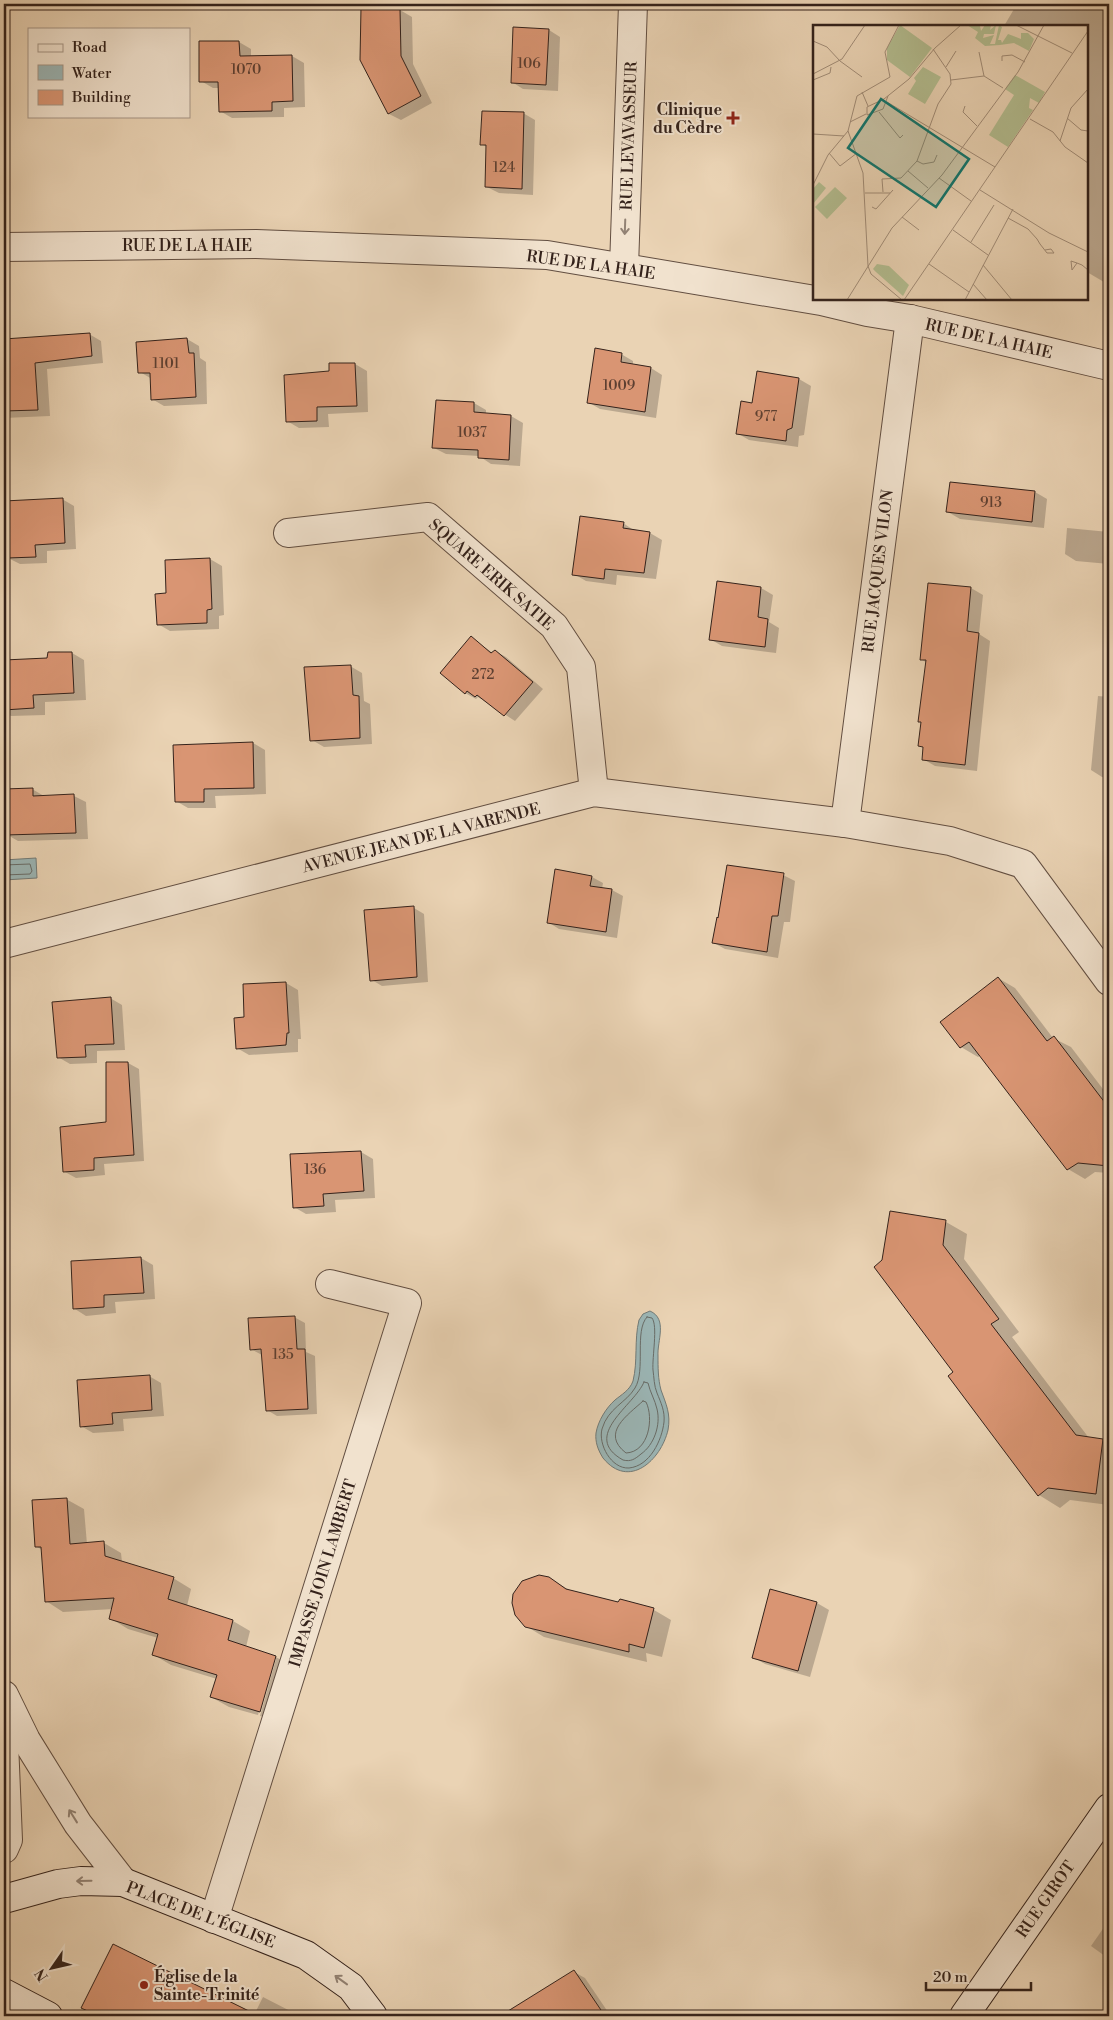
<svg xmlns="http://www.w3.org/2000/svg" width="1113" height="2020" viewBox="0 0 1113 2020" font-family="'Libre Bodoni',serif">
	<style>
		.water { fill: #9bb6b6; stroke: #727b78 }
		.shadow { fill: #0003 }
		.lines { fill: none; stroke-linecap: round; stroke-linejoin: round }
		.shore { stroke: #686c68; stroke-width: 1 }
		.building { fill: #d99573; stroke: #34221b }
		.street-casing { stroke: #624e41; stroke-width: 30 }
		.secondary-casing { stroke: #34221b; stroke-width: 30 }
		.street { stroke: #f1e2ce; stroke-width: 28 }
		.secondary { stroke: #f1e2ce; stroke-width: 28 }
		.oneway { stroke: #928274 }
		.poi-dot { fill: #8f2418; stroke: #f1e2ce; stroke-width: 2 }
		.labels { text-anchor: middle; stroke-width: 4; stroke-linejoin: round; paint-order: stroke }
		.number-label { font-size: 14px; fill: #5d3f31 }
		.poi-label { font-size: 16px; font-weight: bold; fill: #34221b; stroke: #f1e2ce; text-anchor: end }
		.street-label { font-size: 16px; fill: #34221b; stroke: #f1e2ce }
		.inset-road { fill: none; stroke: #a18c77; stroke-width: 1 }
		.view { fill: #0f766e; fill-opacity: 0.15; stroke: #0f766e; stroke-width: 2.5 }
		.inset-edge { fill: none; stroke: #34221b; stroke-width: 2.5 }
	</style>
	<rect width="100%" height="100%" fill="#ead3b4"/>
	<filter id="stains"><feTurbulence type="fractalNoise" baseFrequency=".004" numOctaves="4"/><feColorMatrix values="0 0 0 0 .2 0 0 0 0 .09 0 0 0 0 .02 0 0 0 .5 -.17"/></filter>
	<radialGradient id="worn" r=".72"><stop offset=".6" stop-color="#630" stop-opacity="0"/><stop offset="1" stop-color="#630" stop-opacity=".3"/></radialGradient>
	<g class="water">
		<path d="M36 858 37 878 4 880V860Z"/>
		<path d="M650 1311C668 1319 657 1341 658 1356 658 1367 658 1379 661 1390 666 1404 671 1414 668 1430 661 1460 629 1490 603 1458 598 1450 595 1442 596 1433 598 1421 606 1408 615 1400 621 1395 630 1390 633 1381 638 1361 634 1340 639 1320L643 1314Z"/>
	</g>
	<g class="shadow">
		<path d="M1017 4H1109V285L1087 272V26H1004Z"/>
		<path d="M400 10 412 17 413 64 432 103 401 120 389 114 361 60Z"/>
		<path d="M549 30 560 37 558 91 523 89 512 82Z"/>
		<path d="M239 42 251 49V57L292 56 304 63 305 107 284 108V117L232 118 220 111V88H213L201 81Z"/>
		<path d="M523 113 535 120 533 195 499 193 487 187V147L481 144Z"/>
		<path d="M89 334 101 341 103 363 47 369 50 416 4 418V340Z"/>
		<path d="M187 339 199 346 200 358 206 362 207 404 164 406 152 399V379L140 372Z"/>
		<path d="M621 354 633 361V365L651 368 662 375 656 418 600 409 588 402Z"/>
		<path d="M355 364 367 371 368 412 328 414 329 427 299 428 287 421 330 373Z"/>
		<path d="M799 379 811 386 804 435 799 436 798 447 749 440 737 433 753 404Z"/>
		<path d="M474 403 486 410V414L511 416 523 423 520 466 491 464 479 456 446 454 434 448Z"/>
		<path d="M1035 492 1047 499 1044 528 960 519 948 512Z"/>
		<path d="M62 499 74 506 76 549 47 551V563L20 564 8 558 4 503Z"/>
		<path d="M623 523 635 531 650 533 662 540 656 579 617 575 616 585 586 581 574 574Z"/>
		<path d="M1067 528 1109 532V564L1076 561 1065 554Z"/>
		<path d="M210 559 222 566 224 615 219 616V629L170 631 158 624 167 594 166 561Z"/>
		<path d="M718 583 761 588 773 595 769 622 779 628 776 653 722 646 710 639Z"/>
		<path d="M971 588 983 595 979 634 990 641 977 771 935 766 923 759 925 748 922 723 920 721 927 663 921 659Z"/>
		<path d="M471 638 493 653 495 651 506 657 543 689 515 721 478 697 476 699 465 693Z"/>
		<path d="M72 653 84 660 86 700 45 702V715L11 716 4 712V662L48 659Z"/>
		<path d="M350 666 362 673 364 701 370 704 372 744 324 747 312 740Z"/>
		<path d="M1098 696 1109 697V778L1102 777 1091 770Z"/>
		<path d="M253 743 265 750 266 794 215 796 216 808H188L176 801 174 746Z"/>
		<path d="M32 789 44 796H74L86 802 88 839 18 841 6 834 4 790Z"/>
		<path d="M556 870 592 877 603 883 602 889 612 890 623 896 617 938 559 929 548 922Z"/>
		<path d="M783 875 795 881 790 922H784L778 958 725 949 714 943Z"/>
		<path d="M414 908 424 914 428 982 382 986 372 980Z"/>
		<path d="M998 978 1015 988 1053 1038 1071 1047 1109 1097V1173L1095 1172 1085 1179 1068 1169 981 1055 978 1057 961 1047 941 1022Z"/>
		<path d="M286 983 298 990 301 1039H298V1052L249 1055 237 1048 246 1019 244 985Z"/>
		<path d="M110 998 122 1005 125 1050 97 1051V1063L70 1064 58 1057Z"/>
		<path d="M128 1063 139 1069 144 1161 104 1164 105 1175 76 1178 65 1172 107 1123Z"/>
		<path d="M361 1152 373 1159 375 1198 335 1200 336 1212 306 1214 294 1207Z"/>
		<path d="M946 1222 967 1234 964 1259 1019 1332 1012 1337 1089 1438 1103 1440 1109 1444V1505L1070 1500 1060 1508 1039 1495 949 1377 955 1372 884 1261Z"/>
		<path d="M141 1258 153 1265 155 1299 115 1302 116 1313 86 1316 75 1309Z"/>
		<path d="M294 1317 305 1323 306 1352 315 1356 317 1414 277 1416 267 1410 262 1355 251 1349Z"/>
		<path d="M149 1376 161 1383 164 1416 123 1419 124 1431 93 1433 81 1426Z"/>
		<path d="M66 1499 84 1509 87 1544 104 1543 121 1553 122 1562 173 1578 191 1589 187 1606 233 1621 250 1631 246 1647 276 1657 293 1667 278 1721 260 1716 276 1659H274L258 1715 229 1707 211 1697 217 1679 171 1665 154 1655 158 1638 128 1629 110 1618 113 1609 63 1612 46 1601 42 1550 36 1546Z"/>
		<path d="M549 1578 571 1591 618 1604 654 1610 671 1620 662 1657 646 1653 647 1662 544 1637 526 1626Z"/>
		<path d="M770 1591 817 1603 829 1610 810 1677 765 1664 753 1657Z"/>
		<path d="M1109 1920V1959L1091 1946Z"/>
		<path d="M574 1972 585 1978 610 2015 502 2016Z"/>
		<path d="M263 1997 300 2016H88L91 2012 254 2015Z"/>
	</g>
	<g class="lines">
		<g class="shore">
			<path d="M4 865 30 864 32 871 30 874 4 875"/>
			<path d="M647 1317 652 1318C658 1326 652 1357 653 1370 654 1377 654 1386 657 1393 661 1403 665 1411 664 1422 662 1440 650 1466 629 1468 611 1469 598 1444 602 1429 608 1408 626 1403 635 1388 646 1370 634 1331 647 1317Z"/>
			<path d="M644 1382 648 1383C650 1392 655 1400 657 1409 661 1425 654 1445 641 1454 635 1459 631 1462 623 1460 580 1436 635 1405 644 1382Z"/>
			<path d="M643 1401 646 1402C654 1418 649 1452 626 1453 600 1433 628 1415 643 1401Z"/>
		</g>
	</g>
	<g class="building">
		<path d="M361 8 400 9 401 56 421 96 388 114 360 60Z"/>
		<path d="M513 27 549 29 546 85 511 83Z"/>
		<path d="M199 41H239L240 56 292 55 293 101 272 102V111L219 112 218 82H199Z"/>
		<path d="M482 111 524 112 522 189 485 187 486 145H480Z"/>
		<path d="M90 333 92 356 35 363 38 410 4 411V339Z"/>
		<path d="M187 338 189 353H194L196 397 151 400 150 373H138L136 342Z"/>
		<path d="M595 348 622 353 621 362 651 367 645 412 587 403Z"/>
		<path d="M329 363H355L357 406 317 407V421L286 422 284 375 329 371Z"/>
		<path d="M757 371 799 378 792 428 787 430 786 441 736 434 741 401 752 403Z"/>
		<path d="M436 400 474 402V412L511 415 509 460 478 458V450L432 448Z"/>
		<path d="M950 482 1035 491 1032 522 946 512Z"/>
		<path d="M63 498 65 543 35 545 36 557 7 558 4 501Z"/>
		<path d="M580 516 624 522 623 528 650 532 644 573 605 569 604 579 572 575Z"/>
		<path d="M210 558 212 609 207 610V623L157 625 155 594 166 593 165 560Z"/>
		<path d="M717 581 761 587 758 617 768 619 765 647 709 640Z"/>
		<path d="M928 583 971 587 967 631 979 633 965 765 922 760 923 747 918 746 921 722H918L926 660H920Z"/>
		<path d="M471 636 491 653 495 650 533 682 504 716 477 695 475 697 467 691 465 694 440 673Z"/>
		<path d="M48 652H72L74 693 33 695 34 708 4 710V660L47 658Z"/>
		<path d="M351 665 353 695 359 696 360 738 310 741 304 667Z"/>
		<path d="M253 742 254 788 204 789V802H175L173 745Z"/>
		<path d="M33 788V796L74 794 76 833 5 835 4 789Z"/>
		<path d="M727 865 784 873 778 916H772L767 952 712 943 717 917 718 918Z"/>
		<path d="M555 869 592 876 590 886 612 889 606 932 547 923Z"/>
		<path d="M414 906 417 977 370 981 364 910Z"/>
		<path d="M998 977 1047 1041 1054 1036 1109 1108V1166L1078 1163 1067 1170 969 1042 960 1048 940 1022Z"/>
		<path d="M286 982 289 1033H287L286 1045 236 1049 234 1018 244 1017 243 984Z"/>
		<path d="M111 997 114 1044 85 1045 86 1057 57 1058 52 1002Z"/>
		<path d="M106 1062H128L134 1155 94 1158V1170L63 1172 60 1127 106 1122Z"/>
		<path d="M361 1151 364 1191 323 1194 324 1206 293 1208 290 1154Z"/>
		<path d="M890 1211 946 1220 943 1245 999 1319 991 1324 1076 1435 1103 1439 1096 1494 1048 1488 1038 1496 948 1376 953 1372 874 1267 882 1260Z"/>
		<path d="M141 1257 144 1293 104 1295V1307L73 1309 71 1261Z"/>
		<path d="M295 1316 297 1349H305L308 1409 266 1411 261 1349 250 1350 248 1318Z"/>
		<path d="M150 1375 152 1410 112 1413 113 1424 80 1427 77 1380Z"/>
		<path d="M67 1498 70 1544 104 1541 105 1556 174 1577 168 1599 233 1620 228 1640 276 1656 260 1712 210 1697 217 1675 152 1655 158 1634 109 1619 114 1598 45 1602 41 1547H35L32 1500Z"/>
		<path d="M539 1575 549 1577 566 1589 618 1602 620 1599 654 1608 644 1648 629 1644V1652L525 1627 515 1615 512 1603 513 1594 522 1581Z"/>
		<path d="M770 1589 817 1602 798 1671 752 1658Z"/>
		<path d="M113 1944 259 2016H99L81 2008Z"/>
		<path d="M574 1970 605 2016H500Z"/>
	</g>
	<g class="lines">
		<defs>
			<g id="street">
				<path d="M4 247 256 244 547 255 821 301 867 312 910 319 1109 366"/>
				<path d="M624 267 633 4"/>
				<path d="M288 533 428 517 554 626 581 667 594 792"/>
				<path d="M845 823 910 319"/>
				<path d="M4 944 594 792 845 823 950 841 1023 864 1109 981"/>
				<path d="M4 1695 26 1740 78 1824 123 1882"/>
				<path d="M4 1742 8 1840 4 1849"/>
				<path d="M214 1919 407 1303 330 1284"/>
			</g>
			<g id="secondary">
				<path d="M4 1899 58 1884 81 1881 123 1882 306 1955 351 1987 373 2016"/>
				<path d="M4 1993 48 2016"/>
				<path d="M964 2016 1109 1808"/>
			</g>
		</defs>
		<use href="#street" class="street-casing"/>
		<use href="#secondary" class="secondary-casing"/>
		<use href="#street" class="street"/>
		<use href="#secondary" class="secondary"/>
	</g>
	<defs><path id="oneway-shaft" d="M-6 0H5M1.5-3L5.5 0L1.5 3" fill="none" stroke-width="1.6" stroke-linecap="round" stroke-linejoin="round" transform="scale(1.25)"/></defs>
	<g class="oneway">
		<use href="#oneway-shaft" transform="translate(625 227) rotate(92)"/>
		<use href="#oneway-shaft" transform="translate(73 1816) rotate(-122)"/>
		<use href="#oneway-shaft" transform="translate(84 1881) rotate(179)"/>
		<use href="#oneway-shaft" transform="translate(341 1980) rotate(-144)"/>
	</g>
	<g class="poi-dot">
		<path d="M730.5 110.5h5v5h5v5h-5v5h-5v-5h-5v-5h5z"/>
		<circle cx="144" cy="1985" r="5"/>
	</g>
	<g class="labels">
		<g class="number-label">
			<text x="529" y="68">106</text>
			<text x="246" y="74">1070</text>
			<text x="504" y="172">124</text>
			<text x="166" y="368">1101</text>
			<text x="619" y="390">1009</text>
			<text x="766" y="421">977</text>
			<text x="472" y="437">1037</text>
			<text x="991" y="507">913</text>
			<text x="483" y="679">272</text>
			<text x="315" y="1174">136</text>
			<text x="283" y="1359">135</text>
		</g>
		<g class="poi-label">
			<text x="722" y="115">Clinique<tspan x="722" dy="18">du Cèdre</tspan></text>
			<text x="154" y="1982" text-anchor="start">Église de la<tspan x="154" dy="18">Sainte-Trinité</tspan></text>
		</g>
		<g class="street-label">
			<text transform="translate(628 136) rotate(-88)" y="6">RUE LEVAVASSEUR</text>
			<text x="187" y="251">RUE DE LA HAIE</text>
			<text transform="translate(591 264) rotate(8)" y="6">RUE DE LA HAIE</text>
			<text transform="translate(989 338) rotate(13)" y="6">RUE DE LA HAIE</text>
			<text transform="translate(877 571) rotate(-83)" y="6">RUE JACQUES VILON</text>
			<text transform="translate(492 574) rotate(41)" y="6">SQUARE ERIK SATIE</text>
			<text transform="translate(421 837) rotate(-14)" y="6">AVENUE JEAN DE LA VARENDE</text>
			<text transform="translate(322 1573) rotate(-73)" y="6">IMPASSE JOIN LAMBERT</text>
			<text transform="translate(1045 1899) rotate(-55)" y="6">RUE GIROT</text>
			<text transform="translate(201 1914) rotate(21)" y="6">PLACE DE L'ÉGLISE</text>
		</g>
	</g>
	<g transform="translate(813 25)">
		<rect width="275" height="275" fill="#ead3b4"/>
		<path d="M87 0 119 23 97 52 74 35V23ZM154 0 167 1 168 6 172 0H178L177 5 183 0 181 9H171L170 13 181 10 177 19H182L186 0 189 2 185 15H188L189 18 195 9 208 14V8H215L221 14 216 26 201 18 187 20V16V20L172 21 162 13 165 7ZM110 42 128 52 112 79 95 69 103 56 101 53ZM202 50 232 67 226 78 217 73 216 83 220 85 195 122 176 110 201 70 192 64ZM6 157 13 163 0 179V164ZM22 162 34 173 14 194 2 182ZM64 239 76 241 96 260 90 271 63 247 60 244Z" fill="#b3bd90"/>
		<path class="inset-road" d="M203 0 259 28M0 16 14 22 27 36 49 52M166 27 171 51M189 36V31L199 30 212 37M133 42 143 26M0 49 29 34 52 0M0 55 17 48 18 42M138 55 171 51 190 63M49 67 55 81M75 71 70 84 54 90V82L71 74 96 54 122 23 148 0M74 77 182 142M152 81 150 87 164 101M66 87 87 113 90 110M254 93 268 105 275 106M217 94 240 107 252 122 275 138M37 97 53 89M35 106 50 148 55 241 58 249 89 275M0 109 31 111M247 116 258 83 275 64M16 128 27 141 44 128M104 136 110 139 121 137 124 130M95 146 115 163M126 153 158 176M0 160 15 130 35 106 44 71 77 52 72 27 86 0M167 165 236 208 275 227M70 167 69 154 88 153 104 136 125 79 138 59 137 49 120 24M52 168H77M59 182 63 184 80 165M89 192 106 205M195 193 215 204 224 214 227 219 234 228H241L238 224 232 225M140 205 175 230M158 217 181 180M264 238 259 245 258 236 264 238 269 240 275 245M116 239 156 267M170 240 199 275M160 259 174 275M34 275 79 203 129 150 205 47 231 0M91 275 275 6M152 275 200 184"/>
		<path class="view" d="M68 74 156 134 123 182 35 123Z"/>
		<rect width="275" height="275" class="inset-edge"/>
	</g>
	<rect width="1113" height="2020" fill="none" stroke="#ead3b4" stroke-width="20"/>
	<rect x="5" y="5" width="1103" height="2010" fill="none" stroke="#34221b" stroke-width="2.5"/>
	<rect x="10" y="10" width="1093" height="2000" fill="none" stroke="#34221b"/>
	<rect x="28" y="28" width="162" height="90" fill="#f1e2ce" stroke="#a59586"/>
	<rect x="38" y="44" width="25" height="8" fill="#f1e2ce" stroke="#a59586"/>
	<text x="72" y="52" font-size="15" fill="#34221b">Road</text>
	<rect x="38" y="65" width="25" height="15" fill="#9bb6b6" stroke="#a59586"/>
	<text x="72" y="78" font-size="15" fill="#34221b">Water</text>
	<rect x="38" y="90" width="25" height="15" fill="#d99573" stroke="#a59586"/>
	<text x="72" y="102" font-size="15" fill="#34221b">Building</text>
	<g transform="translate(52 1968) rotate(236)" stroke="#f1e2ce" stroke-width="4" paint-order="stroke">
	<path d="M0-4L9 19L0 12L-9 19Z" fill="#34221b"/>
	<text y="-8" font-size="14" font-weight="bold" text-anchor="middle" fill="#34221b">N</text>
	</g>
	<path d="M926 1982v8h105v-8" fill="none" stroke="#34221b" stroke-width="2.5"/>
	<text x="933" y="1982" font-size="15" fill="#34221b" stroke="#f1e2ce" stroke-width="4" paint-order="stroke">20 m</text>
	<rect width="100%" height="100%" filter="url(#stains)"/>
	<rect width="100%" height="100%" fill="url(#worn)"/>
</svg>
